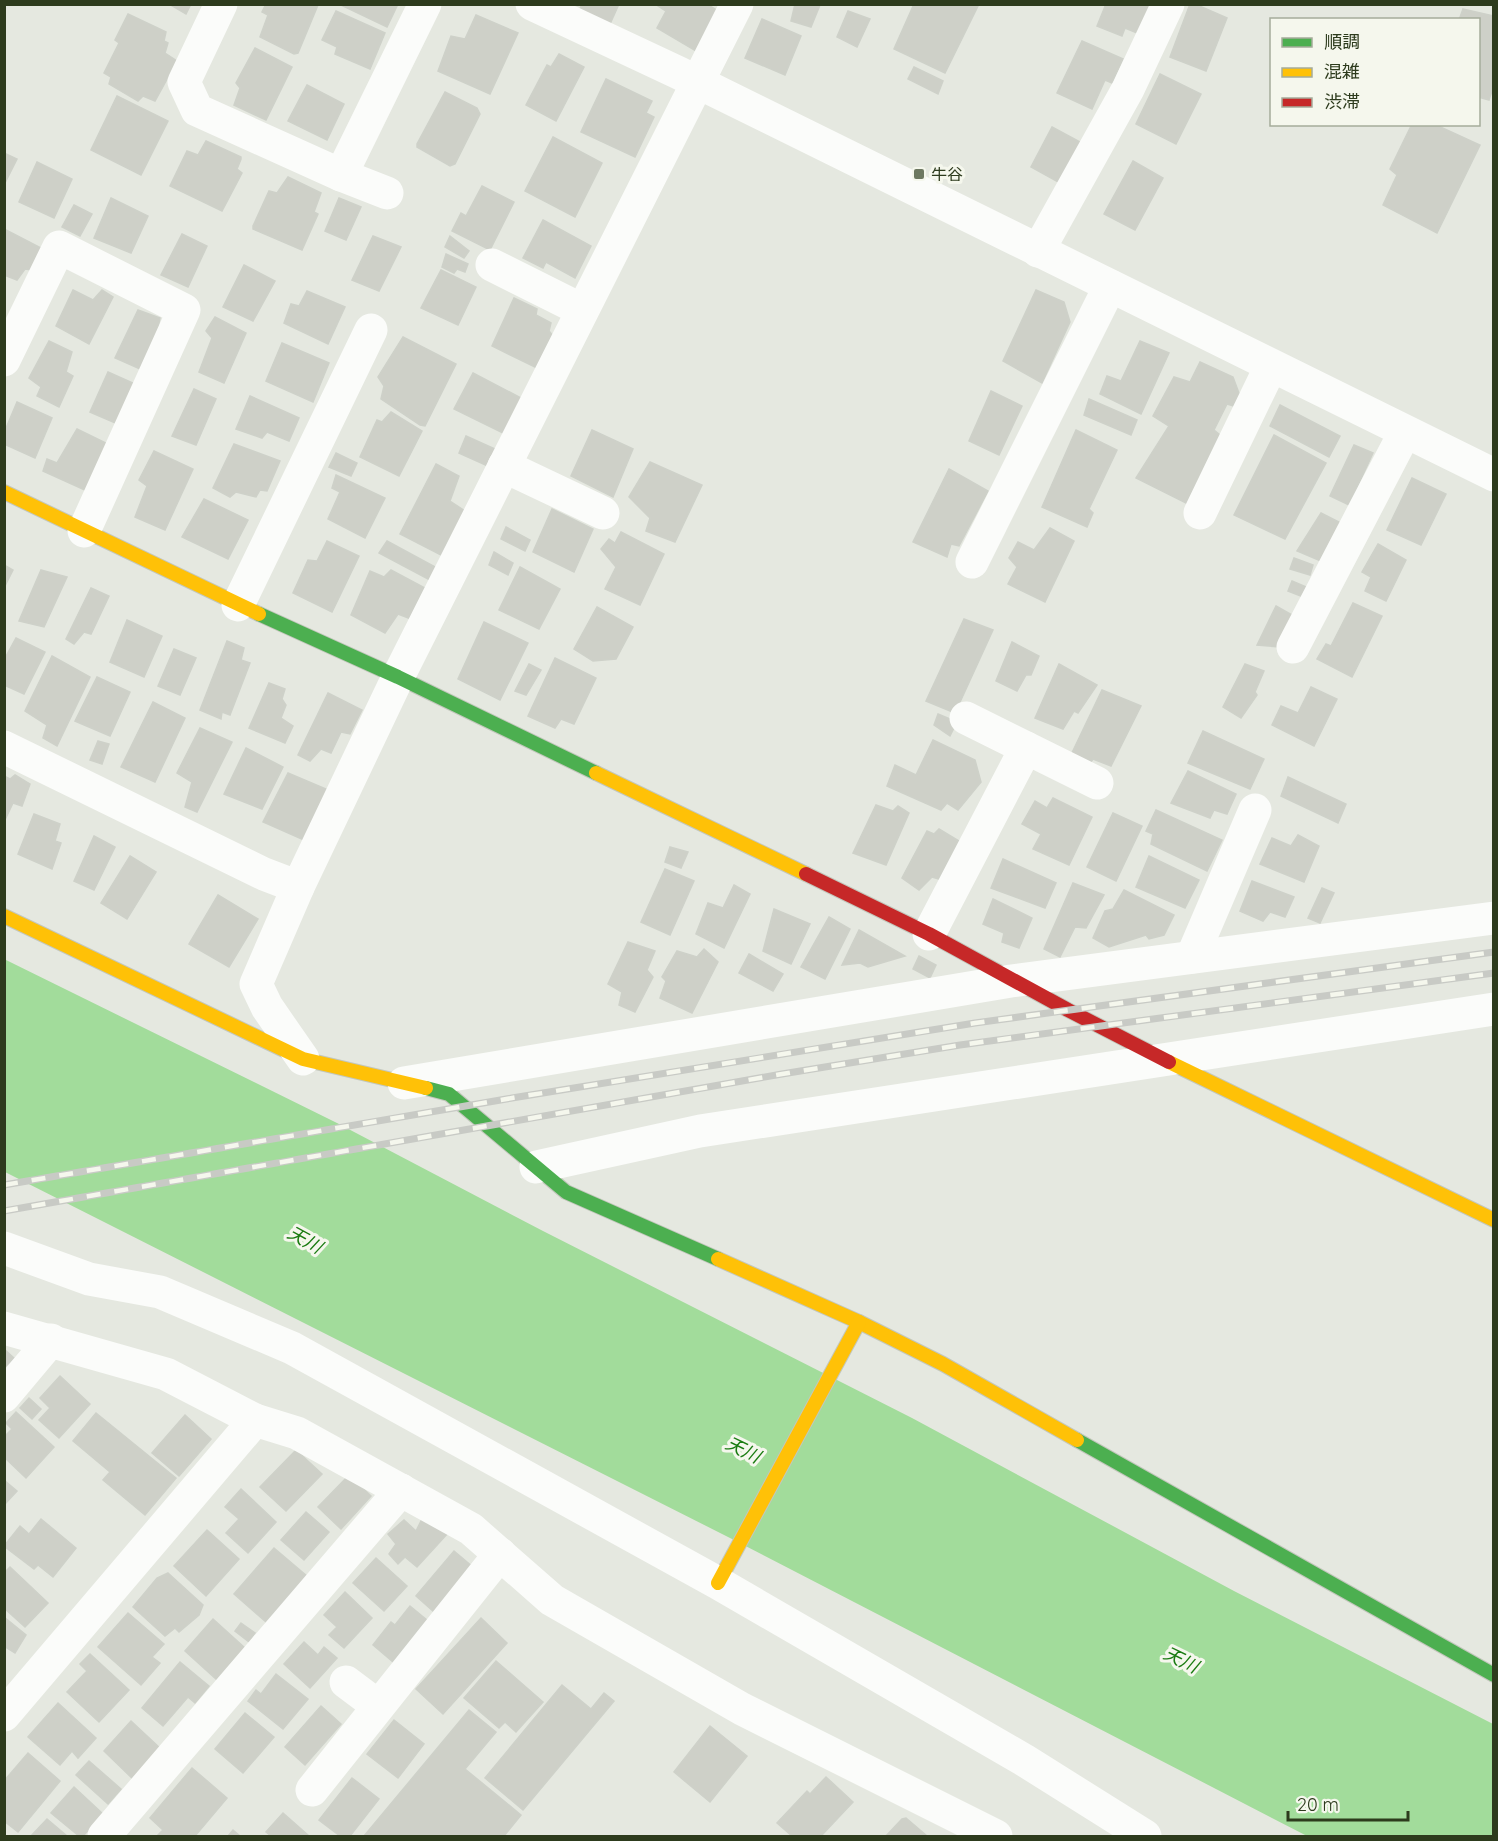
<svg xmlns="http://www.w3.org/2000/svg" width="1498" height="1841" viewBox="0 0 1498 1841" font-family="Quicksand,'Noto Sans JP',sans-serif">
	<style>
		.water { fill: #a2dc9b }
		.building { fill: #ced0c8; stroke: #ced1c9; stroke-width: 1.5 }
		.lines { fill: none; stroke-linecap: round; stroke-linejoin: round }
		.fast-casing { stroke: #c3c7bc; stroke-width: 16 }
		.slow-casing { stroke: #c3c7bc; stroke-width: 16 }
		.jam-casing { stroke: #c3c7bc; stroke-width: 16 }
		.street { stroke: #fbfcfa; stroke-width: 33 }
		.fast { stroke: #4caf50; stroke-width: 14 }
		.slow { stroke: #ffc107; stroke-width: 14 }
		.jam { stroke: #c62828; stroke-width: 14 }
		.rail-casing { stroke: #c8cac5; stroke-width: 7 }
		.rail { stroke: #f5f7ed; stroke-width: 4.5; stroke-dasharray: 14; stroke-linecap: butt }
		.poi-dot { fill: #6d7861; stroke: #f5f7ed; stroke-width: 2 }
		.labels { text-anchor: middle; stroke-width: 6; stroke-linejoin: round; paint-order: stroke }
		.poi-label { font-size: 16px; fill: #2d3b1d; stroke: #f5f7ed; text-anchor: start }
		.water-label { font-size: 18px; font-style: italic; fill: #1b7c12; stroke: #f5f7ed }
	</style>
	<rect width="100%" height="100%" fill="#e5e8e0"/>
	<path class="water" d="M4 959 337 1123 543 1231 912 1418 1234 1591 1493 1724V1836H1307L732 1539 5 1172Z"/>
	<g class="building">
		<path d="M169 4H191L186 14Z"/>
		<path d="M266 4 318 5 298 53 294 54 260 37 268 15 262 12Z"/>
		<path d="M339 4H398L387 27Z"/>
		<path d="M582 4H619L610 24 580 9Z"/>
		<path d="M655 4H707L718 11 696 51 657 28 666 11Z"/>
		<path d="M795 4 820 5 811 27 791 21Z"/>
		<path d="M914 4H979L945 73 894 49Z"/>
		<path d="M1106 4H1155L1142 35 1125 28 1122 36 1097 26Z"/>
		<path d="M1190 4H1195L1227 18 1206 71 1170 57Z"/>
		<path d="M1463 9 1494 16V85L1489 100 1478 97V20H1459Z"/>
		<path d="M336 11 385 33 370 69 335 54 337 47 322 40Z"/>
		<path d="M848 11 870 19 857 47 837 37Z"/>
		<path d="M128 14 166 32 164 41 168 43 165 53 177 61 155 101 143 96 138 101 109 84 111 77 104 73 119 43 115 40Z"/>
		<path d="M476 15 518 33 490 94 438 71 451 36 465 39Z"/>
		<path d="M762 19 801 36 785 75 745 58Z"/>
		<path d="M1082 41 1123 59 1112 83 1105 80 1092 109 1057 93Z"/>
		<path d="M255 48 292 67 266 120 234 105 240 88 236 83Z"/>
		<path d="M559 54 584 67 556 121 526 105 547 65 551 67Z"/>
		<path d="M914 67 943 81 938 94 908 79Z"/>
		<path d="M1160 74 1201 94 1176 144 1136 124Z"/>
		<path d="M606 79 652 101 646 113 654 117 635 157 581 132Z"/>
		<path d="M307 85 344 104 327 140 288 121Z"/>
		<path d="M445 92 477 108 480 114 455 164 450 166 417 147V144Z"/>
		<path d="M117 96 168 121 141 175 91 150Z"/>
		<path d="M1412 124H1434L1480 145 1437 233 1383 205 1397 175 1390 169Z"/>
		<path d="M1052 127 1082 143 1060 183 1031 167Z"/>
		<path d="M553 137 602 163 575 217 525 191Z"/>
		<path d="M206 141 241 157V159L237 169 242 173 222 211 170 186 187 151 198 155Z"/>
		<path d="M4 153 17 159 4 185Z"/>
		<path d="M1133 161 1163 178 1135 230 1104 214Z"/>
		<path d="M37 162 72 179 54 218 19 202Z"/>
		<path d="M288 177 321 193 314 212 318 214 302 250 253 229V226L269 191 277 193Z"/>
		<path d="M482 186 514 202 490 250 452 231 461 213 466 216Z"/>
		<path d="M111 198 148 216 131 253 94 238Z"/>
		<path d="M339 198 361 207 346 240 325 231Z"/>
		<path d="M74 205 92 214 80 236 62 227Z"/>
		<path d="M543 220 591 246 575 278 546 262 543 268 523 258Z"/>
		<path d="M6 230 43 249 32 270 25 269 17 280 4 275V234Z"/>
		<path d="M182 234 207 246 188 287 161 275Z"/>
		<path d="M373 236 401 247 379 291 352 280Z"/>
		<path d="M450 236 469 251 464 258 445 247Z"/>
		<path d="M446 254 468 264 465 272 457 269 454 273 442 267Z"/>
		<path d="M244 265 275 281 253 321 223 307Z"/>
		<path d="M441 270 476 287 458 325 421 308Z"/>
		<path d="M73 290 93 300 102 290 113 297 89 344 56 326Z"/>
		<path d="M1036 290 1064 302 1070 322 1042 383 1003 361Z"/>
		<path d="M307 291 345 307 328 344 284 323 291 304 299 306Z"/>
		<path d="M514 298 537 309 536 315 551 323 549 331 555 338 539 369 492 346Z"/>
		<path d="M138 310 160 318 149 373 115 358Z"/>
		<path d="M215 317 246 333 224 383 199 372 212 338 206 331Z"/>
		<path d="M403 337 456 364 425 426 420 425 381 399 384 386 378 377Z"/>
		<path d="M49 341 72 352 66 372 73 376 59 407 37 396 41 387 29 378Z"/>
		<path d="M1140 341 1169 353 1141 414 1100 394 1107 376 1121 381Z"/>
		<path d="M282 343 329 363 313 402 266 381Z"/>
		<path d="M1200 362 1233 377 1240 396 1234 406 1227 404 1214 430 1220 435 1188 504 1136 478 1169 426 1153 416 1174 377 1190 382Z"/>
		<path d="M108 372 137 385 120 425 90 412Z"/>
		<path d="M473 373 523 399 505 434 454 409Z"/>
		<path d="M194 389 216 399 196 445 172 436Z"/>
		<path d="M991 391 1022 406 999 455 969 441Z"/>
		<path d="M250 396 299 418 289 441 267 432 262 438 236 429Z"/>
		<path d="M1089 399 1137 420 1131 435 1084 415Z"/>
		<path d="M17 402 52 418 35 458 4 444V433Z"/>
		<path d="M1280 405 1340 436 1329 457 1270 426Z"/>
		<path d="M391 412 422 431 399 476 360 457 377 420 382 422Z"/>
		<path d="M77 429 108 444 87 491 43 471 47 459 57 463Z"/>
		<path d="M592 430 633 449 613 497 571 476Z"/>
		<path d="M1076 430 1117 450 1089 509 1093 513 1087 527 1042 507Z"/>
		<path d="M1274 435 1326 463 1285 539 1234 515Z"/>
		<path d="M466 436 497 450 490 467 459 453Z"/>
		<path d="M234 444 280 461 267 491 260 490 256 497 236 492 230 497 213 488Z"/>
		<path d="M1354 445 1373 453 1349 505 1330 496Z"/>
		<path d="M154 451 193 469 165 530 135 517 147 486 139 480Z"/>
		<path d="M336 453 357 463 351 476 329 467Z"/>
		<path d="M650 462 702 485 675 542 646 531 650 518 629 497Z"/>
		<path d="M436 464 459 476 450 501 465 511 441 555 400 534Z"/>
		<path d="M949 469 988 491 959 546 951 544 947 557 913 542Z"/>
		<path d="M336 475 385 498 365 538 328 519 340 492 332 488Z"/>
		<path d="M1412 478 1446 494 1421 545 1387 530Z"/>
		<path d="M204 499 248 520 228 559 182 537Z"/>
		<path d="M552 509 593 529 574 572 533 552Z"/>
		<path d="M1321 513 1339 522 1345 534 1321 561 1297 551Z"/>
		<path d="M506 527 530 540 525 551 501 539Z"/>
		<path d="M1050 528 1074 541 1045 602 1008 584 1017 567 1009 558 1018 542 1034 550Z"/>
		<path d="M621 532 664 554 640 605 605 589 616 567 601 549 609 539 615 543Z"/>
		<path d="M327 541 359 556 332 612 293 593 308 560 317 561Z"/>
		<path d="M387 541 435 567 432 581 379 553Z"/>
		<path d="M1378 544 1406 560 1386 601 1365 591 1371 577 1362 572Z"/>
		<path d="M494 552 513 563 508 575 489 565Z"/>
		<path d="M1294 558 1313 565 1310 575 1290 569Z"/>
		<path d="M4 565 13 570 4 588Z"/>
		<path d="M520 567 560 589 539 629 499 610Z"/>
		<path d="M41 570 67 577 44 627 19 621Z"/>
		<path d="M391 570 425 588 411 619 398 614 385 633 351 615 370 571 384 577Z"/>
		<path d="M1292 581 1316 591 1311 600 1288 591Z"/>
		<path d="M91 588 109 596 91 634 84 632 74 644 66 639Z"/>
		<path d="M1353 603 1382 616 1352 677 1317 659 1326 644 1331 646Z"/>
		<path d="M1276 606 1294 616 1280 647 1257 645Z"/>
		<path d="M597 607 633 627 616 659 593 661 574 649Z"/>
		<path d="M964 619 993 630 955 713 926 701Z"/>
		<path d="M127 620 162 636 144 677 110 662Z"/>
		<path d="M484 622 528 643 500 700 458 679Z"/>
		<path d="M16 638 45 652 24 694 4 685V660Z"/>
		<path d="M227 641 244 648 241 660 250 663 230 715 222 712 221 719 200 710Z"/>
		<path d="M1012 642 1039 656 1031 675H1026L1017 691 996 681Z"/>
		<path d="M174 649 196 658 180 695 158 686Z"/>
		<path d="M52 656 90 677 57 746 43 738 47 725 25 711Z"/>
		<path d="M555 658 596 678 574 724 561 719 555 728 528 716Z"/>
		<path d="M529 664 541 670 526 695 515 691Z"/>
		<path d="M1059 664 1097 685 1078 713 1074 711 1063 729 1035 718Z"/>
		<path d="M1245 664 1264 671 1255 692 1257 695 1241 718 1223 707Z"/>
		<path d="M97 677 130 692 110 736 75 721Z"/>
		<path d="M269 683 285 689 282 699 286 705 281 718 293 726 285 743 249 728Z"/>
		<path d="M1311 687 1337 699 1314 746 1272 725 1281 706 1298 713Z"/>
		<path d="M1102 690 1141 706 1111 766 1093 759 1088 766 1069 759Z"/>
		<path d="M328 693 362 710 350 734 341 732 331 753 321 749 310 761 298 755Z"/>
		<path d="M153 702 185 718 155 782 121 767Z"/>
		<path d="M938 714 957 722 950 736 934 725Z"/>
		<path d="M200 728 232 742 197 812 185 807 192 782 177 773Z"/>
		<path d="M1203 731 1264 759 1250 789 1188 763Z"/>
		<path d="M933 740 975 760 981 782 958 810 947 803 941 810 887 786 895 765 916 775Z"/>
		<path d="M98 741 109 744 102 764 90 760Z"/>
		<path d="M246 748 283 767 262 809 224 794Z"/>
		<path d="M1188 771 1236 794 1227 814 1214 810 1210 818 1171 803Z"/>
		<path d="M288 773 328 790 304 840 263 822Z"/>
		<path d="M15 775 30 784 22 806 13 803 4 822V776L10 779Z"/>
		<path d="M1288 777 1346 804 1338 823 1281 796Z"/>
		<path d="M1053 798 1092 817 1069 865 1033 849 1041 834 1022 824 1035 801 1047 808Z"/>
		<path d="M876 805 893 811 898 806 909 813 886 865 853 853Z"/>
		<path d="M1156 810 1222 840 1207 871 1151 844 1153 834 1146 831Z"/>
		<path d="M1113 813 1142 826 1116 881 1087 867Z"/>
		<path d="M34 814 60 824 55 841 61 843 52 869 18 854Z"/>
		<path d="M939 829 959 841 939 879 932 877 919 890 902 878 927 831 934 834Z"/>
		<path d="M1298 835 1319 846 1304 882 1260 864 1272 838 1291 846Z"/>
		<path d="M94 836 115 847 94 890 74 881Z"/>
		<path d="M670 847 688 852 681 868 665 862Z"/>
		<path d="M130 856 156 872 127 919 101 903Z"/>
		<path d="M1149 856 1199 880 1185 908 1136 887Z"/>
		<path d="M1003 859 1056 883 1045 908 991 888Z"/>
		<path d="M665 869 694 881 670 935 641 922Z"/>
		<path d="M1252 881 1294 897 1285 917 1270 912 1263 921 1240 911Z"/>
		<path d="M1073 883 1104 895 1086 928 1075 927 1060 957 1044 949Z"/>
		<path d="M734 885 750 894 724 948 696 934 708 903 723 908Z"/>
		<path d="M1322 888 1334 893 1320 923 1308 918Z"/>
		<path d="M1124 890 1174 915 1164 935 1149 939 1146 935 1109 947 1093 938 1105 911 1113 909Z"/>
		<path d="M218 895 258 919 229 967 189 944Z"/>
		<path d="M993 899 1032 918 1019 948 1002 942 1004 933 983 924Z"/>
		<path d="M774 909 810 924 791 964 763 951Z"/>
		<path d="M829 917 850 929 825 979 801 967Z"/>
		<path d="M859 930 905 956 868 967 860 963 842 965Z"/>
		<path d="M628 942 655 951 647 970 653 977 635 1012 619 1005 622 992 608 984Z"/>
		<path d="M704 949 718 962 692 1013 660 998 666 981 662 977 677 951 697 957Z"/>
		<path d="M749 954 783 974 773 991 739 973Z"/>
		<path d="M919 956 936 965 930 978 913 969Z"/>
		<path d="M4 1349 14 1358 4 1368Z"/>
		<path d="M60 1376 90 1404 59 1438 39 1420 50 1408 40 1398Z"/>
		<path d="M29 1398 41 1409 32 1419 20 1408Z"/>
		<path d="M16 1412 54 1447 26 1478 4 1457V1437L12 1429 6 1423Z"/>
		<path d="M96 1413 176 1478 145 1515 103 1480 110 1472 73 1441Z"/>
		<path d="M185 1415 211 1439 179 1476 152 1453Z"/>
		<path d="M296 1450 322 1474 286 1511 260 1487Z"/>
		<path d="M349 1475 371 1496 341 1529 318 1507Z"/>
		<path d="M4 1480 17 1491 4 1505Z"/>
		<path d="M241 1489 276 1522 248 1553 226 1533 239 1519 225 1507Z"/>
		<path d="M306 1512 329 1532 304 1560 281 1540Z"/>
		<path d="M423 1517 449 1532 417 1567 405 1557 398 1564 389 1554 396 1544 388 1534 404 1520 416 1531Z"/>
		<path d="M41 1519 76 1548 53 1577 38 1565 34 1569 4 1546 20 1526 29 1534Z"/>
		<path d="M207 1530 239 1559 206 1596 174 1566Z"/>
		<path d="M274 1548 307 1576 266 1622 234 1594Z"/>
		<path d="M454 1551 473 1567 434 1612 416 1596Z"/>
		<path d="M376 1558 407 1586 384 1611 353 1583Z"/>
		<path d="M10 1567 48 1603 25 1627 4 1608V1573Z"/>
		<path d="M168 1573 203 1605 199 1615 179 1632 175 1628 165 1636 133 1607 157 1578Z"/>
		<path d="M345 1592 372 1618 344 1648 329 1635 337 1627 324 1615Z"/>
		<path d="M410 1606 427 1620 393 1662 373 1645 391 1622 395 1625Z"/>
		<path d="M128 1613 164 1644 152 1657 160 1663 141 1685 98 1647Z"/>
		<path d="M4 1617 26 1635 15 1653 4 1646Z"/>
		<path d="M481 1618 507 1643 443 1714 416 1689Z"/>
		<path d="M213 1619 245 1648 217 1680 185 1651Z"/>
		<path d="M241 1623 255 1633 249 1642 235 1631Z"/>
		<path d="M304 1642 318 1655 324 1647 337 1658 310 1688 284 1664Z"/>
		<path d="M90 1654 129 1690 99 1722 67 1692 87 1671 80 1664Z"/>
		<path d="M496 1661 543 1702 516 1732 505 1722 499 1728 464 1698Z"/>
		<path d="M180 1662 209 1686 195 1703 188 1697 163 1726 142 1708Z"/>
		<path d="M276 1674 308 1699 283 1729 248 1701 256 1690 261 1694Z"/>
		<path d="M562 1685 591 1709 604 1693 614 1701 523 1810 485 1778Z"/>
		<path d="M58 1703 96 1738 78 1758 72 1751 60 1765 28 1737Z"/>
		<path d="M321 1706 341 1724 305 1765 285 1747Z"/>
		<path d="M469 1710 496 1732 465 1769 521 1815 504 1836H364Z"/>
		<path d="M245 1713 274 1737 243 1773 215 1749Z"/>
		<path d="M394 1720 424 1744 398 1778 367 1754Z"/>
		<path d="M131 1721 162 1750 134 1780 104 1751Z"/>
		<path d="M710 1726 747 1756 710 1802 674 1772Z"/>
		<path d="M28 1753 60 1781 18 1832 4 1821V1781Z"/>
		<path d="M89 1761 121 1789 108 1804 76 1775Z"/>
		<path d="M192 1768 227 1798 195 1836H157L163 1830 150 1818Z"/>
		<path d="M826 1777 853 1802 821 1836H792L777 1823 807 1791 810 1794Z"/>
		<path d="M352 1778 379 1799 350 1836H340L319 1820Z"/>
		<path d="M74 1787 103 1814 83 1836H79L51 1813Z"/>
		<path d="M283 1813 309 1836H271L266 1832Z"/>
		<path d="M906 1818 927 1836H886L902 1819Z"/>
		<path d="M47 1819 67 1836H31Z"/>
		<path d="M233 1830 240 1836H228Z"/>
	</g>
	<g class="lines">
		<defs>
			<g id="fast">
				<path d="M259 614 398 677 596 773"/>
				<path d="M426 1088 449 1094 566 1192 718 1259"/>
				<path d="M1077 1440 1494 1675"/>
			</g>
			<g id="slow">
				<path d="M4 492 259 614"/>
				<path d="M596 773 806 874"/>
				<path d="M4 916 303 1059 426 1088"/>
				<path d="M1169 1062 1494 1220"/>
				<path d="M718 1259 859 1322 943 1364 1077 1440"/>
				<path d="M718 1583 859 1322"/>
			</g>
			<path id="jam" d="M806 874 929 934 1068 1010 1169 1062"/>
		</defs>
		<use href="#fast" class="fast-casing"/>
		<use href="#slow" class="slow-casing"/>
		<use href="#jam" class="jam-casing"/>
		<g class="street">
			<path d="M221 4 184 82 197 110 341 175 387 193"/>
			<path d="M532 4 679 73 1494 475"/>
			<path d="M341 175 425 4"/>
			<path d="M1038 251 1128 89 1168 4"/>
			<path d="M492 265 582 310"/>
			<path d="M4 360 59 247 184 310 84 531"/>
			<path d="M504 466 603 513"/>
			<path d="M1200 513 1271 366"/>
			<path d="M972 562 1110 286"/>
			<path d="M238 605 371 330"/>
			<path d="M1293 647 1405 432"/>
			<path d="M966 718 1097 783"/>
			<path d="M4 747 264 874 298 887 398 677 737 4"/>
			<path d="M298 887 256 984 267 1007 303 1059"/>
			<path d="M929 934 1026 748"/>
			<path d="M1192 957 1255 810"/>
			<path d="M404 1083 1011 981 1494 918"/>
			<path d="M536 1167 700 1131 1494 1009"/>
			<path d="M4 1248 89 1279 160 1292 292 1348 718 1583 1024 1760 1145 1836"/>
			<path d="M4 1328 166 1374 255 1420 297 1433 471 1529 552 1600 742 1709 996 1836"/>
			<path d="M4 1396 51 1340"/>
			<path d="M346 1682 378 1706"/>
			<path d="M4 1715 255 1420"/>
			<path d="M312 1790 500 1554"/>
			<path d="M104 1836 401 1490"/>
		</g>
		<use href="#fast" class="fast"/>
		<use href="#slow" class="slow"/>
		<use href="#jam" class="jam"/>
		<defs>
			<g id="rail">
				<path d="M4 1185 512 1098 975 1023 1494 952"/>
				<path d="M4 1211 782 1074 960 1045 1494 973"/>
			</g>
		</defs>
		<use href="#rail" class="rail-casing"/>
		<use href="#rail" class="rail"/>
	</g>
	<rect class="poi-dot" x="913" y="168" width="12" height="12" rx="3"/>
	<g class="labels">
		<g class="poi-label">
			<text x="931" y="180">牛谷</text>
		</g>
		<g class="water-label">
			<text transform="translate(305 1240) rotate(29)" y="6">天川</text>
			<text transform="translate(743 1450) rotate(26)" y="6">天川</text>
			<text transform="translate(1181 1660) rotate(26)" y="6">天川</text>
		</g>
	</g>
	<rect width="1498" height="1841" fill="none" stroke="#2d3b1d" stroke-width="12"/>
	<rect x="1270" y="18" width="210" height="108" fill="#f5f7ed" stroke="#a5ac9a" stroke-width="1.5"/>
	<rect x="1282" y="38" width="30" height="9" fill="#4caf50" stroke="#a5ac9a" stroke-width="1.5"/>
	<text x="1324" y="48" font-size="18" fill="#2d3b1d">順調</text>
	<rect x="1282" y="68" width="30" height="9" fill="#ffc107" stroke="#a5ac9a" stroke-width="1.5"/>
	<text x="1324" y="78" font-size="18" fill="#2d3b1d">混雑</text>
	<rect x="1282" y="98" width="30" height="9" fill="#c62828" stroke="#a5ac9a" stroke-width="1.5"/>
	<text x="1324" y="108" font-size="18" fill="#2d3b1d">渋滞</text>
	<path d="M1288 1811v9h120v-9" fill="none" stroke="#2d3b1d" stroke-width="3"/>
	<text x="1297" y="1811" font-size="18" fill="#2d3b1d" stroke="#f5f7ed" stroke-width="4.5" paint-order="stroke">20 m</text>
</svg>
